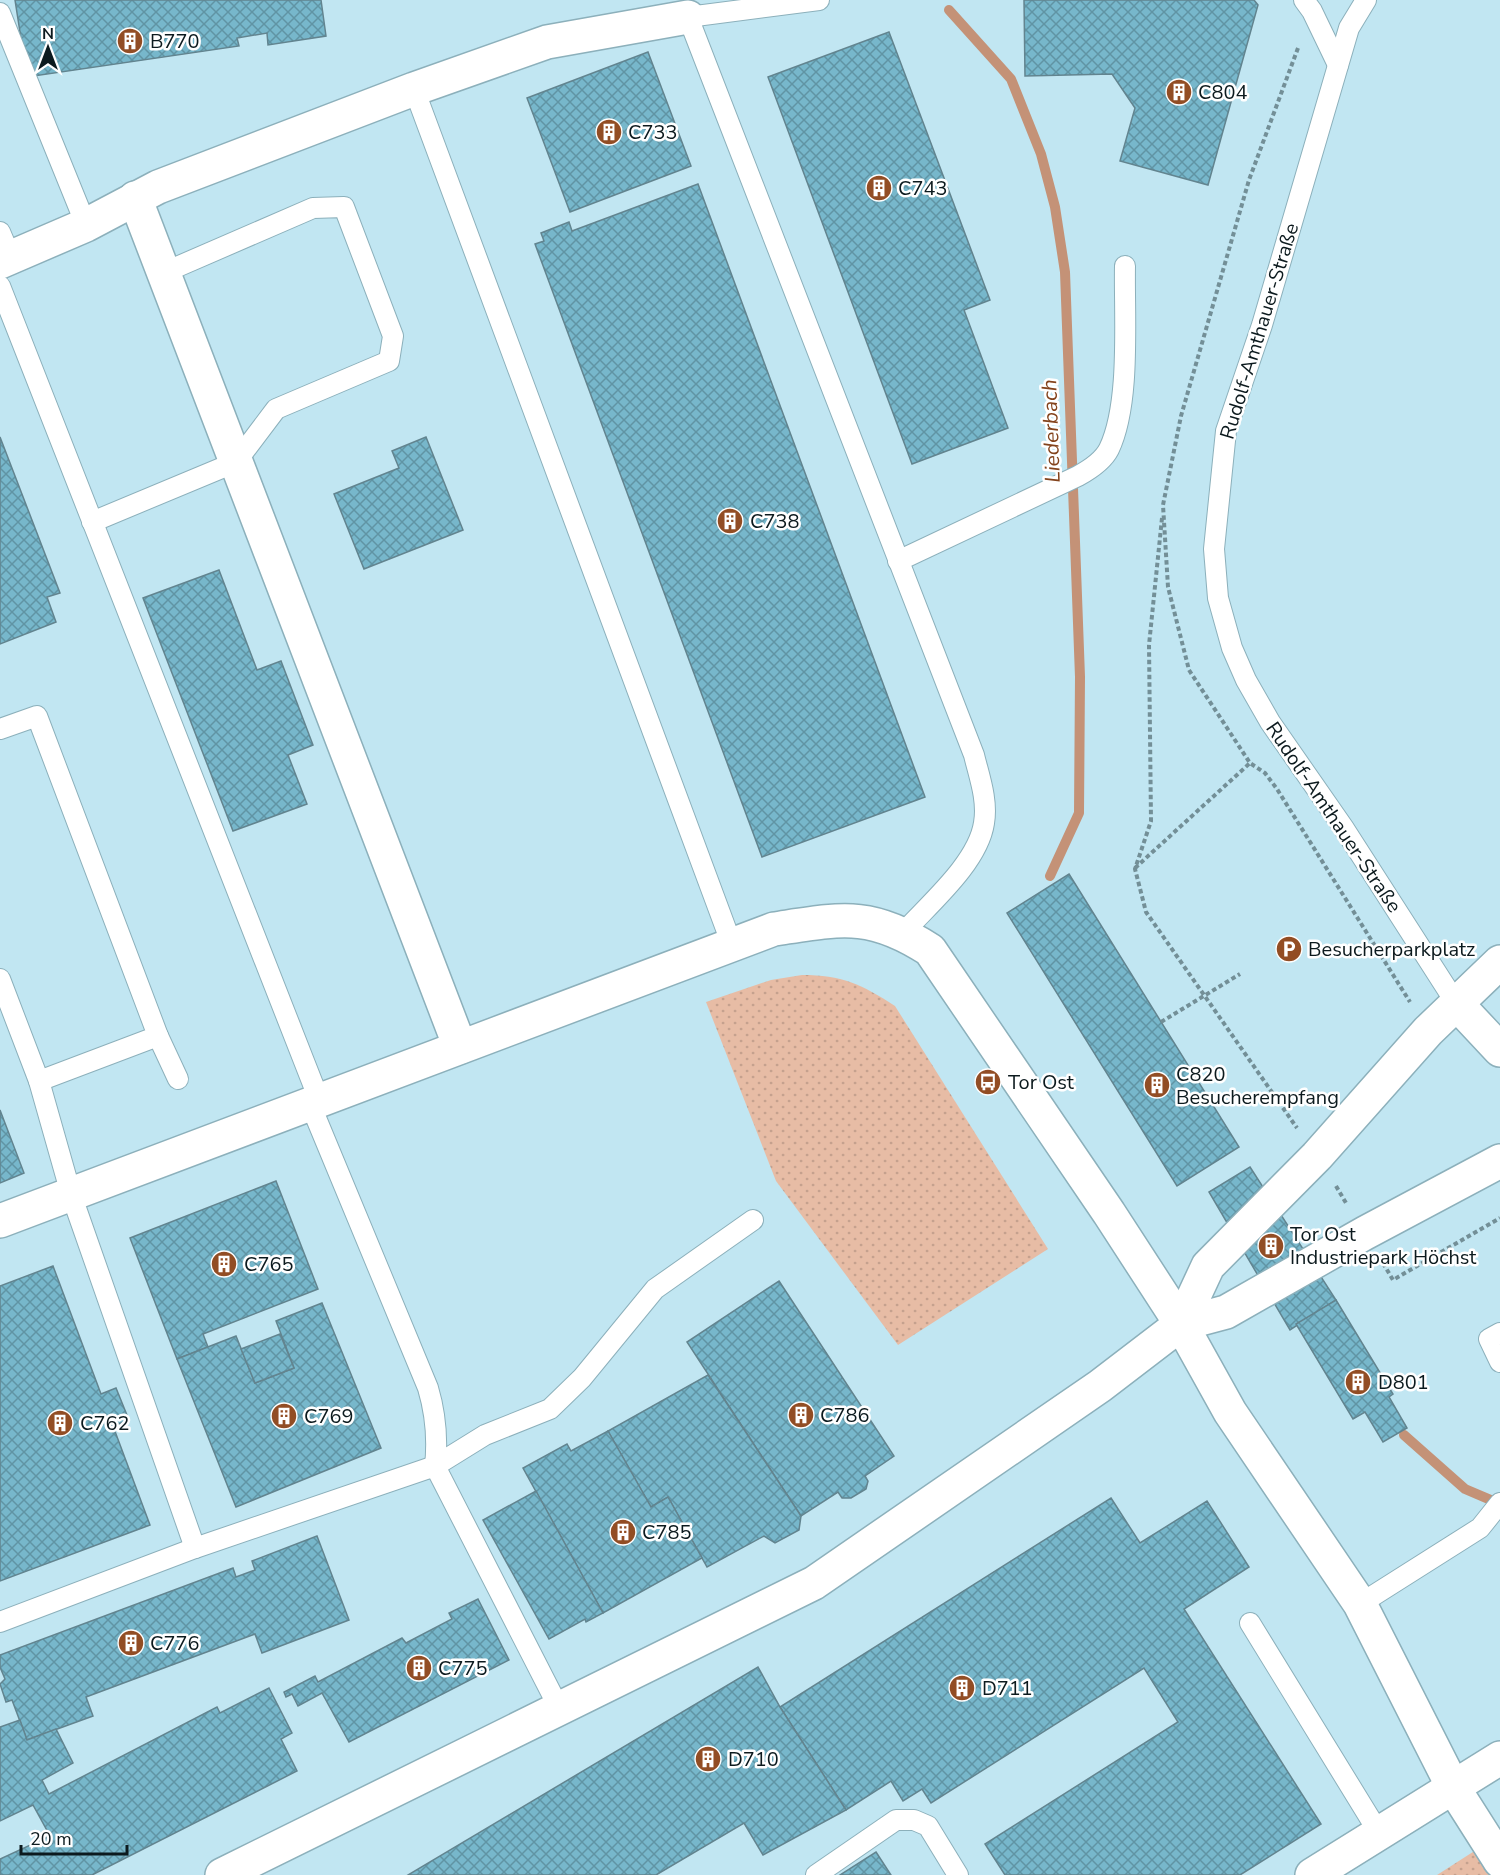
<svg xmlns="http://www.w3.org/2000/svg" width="1500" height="1875" viewBox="0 0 1500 1875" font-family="'Nunito Sans',sans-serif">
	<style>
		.green { fill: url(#green-dots) }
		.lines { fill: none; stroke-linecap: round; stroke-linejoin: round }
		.stream { stroke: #c49277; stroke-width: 10 }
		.building { fill: url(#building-cross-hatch); stroke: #62848f; stroke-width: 1.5 }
		.lane-casing { stroke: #8cb0bb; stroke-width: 22 }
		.street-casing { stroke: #8cb0bb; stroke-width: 36 }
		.path { stroke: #738f97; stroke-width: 4; stroke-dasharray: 4.5 3; stroke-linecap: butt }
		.lane { stroke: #fff; stroke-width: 20 }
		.street { stroke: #fff; stroke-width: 33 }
		.labels { text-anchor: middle; stroke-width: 5; stroke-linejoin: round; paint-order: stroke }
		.poi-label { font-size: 20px; fill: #0c1a1e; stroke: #fff; text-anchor: start }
		.street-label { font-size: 20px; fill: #0c1a1e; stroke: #fff }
		.water-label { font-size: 21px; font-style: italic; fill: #83431c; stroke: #fff }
	</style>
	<defs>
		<pattern id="green-dots" width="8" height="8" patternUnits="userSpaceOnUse" patternTransform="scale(1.5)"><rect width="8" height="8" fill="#e7bca5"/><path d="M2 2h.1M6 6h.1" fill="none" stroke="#c5a18e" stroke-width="1.8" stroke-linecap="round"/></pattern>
		<pattern id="building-cross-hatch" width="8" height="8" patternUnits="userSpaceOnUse" patternTransform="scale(1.5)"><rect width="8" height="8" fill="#77b7cb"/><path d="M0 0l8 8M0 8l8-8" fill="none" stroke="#6094a4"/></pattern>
	</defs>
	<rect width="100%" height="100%" fill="#c1e6f2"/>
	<g class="green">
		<path d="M802 975C842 975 861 984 895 1006L1048 1249 898 1345 776 1181 706 1002 771 980Z"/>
		<path d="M1476 1850 1492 1875H1437Z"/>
	</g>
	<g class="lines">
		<g class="stream">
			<path d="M949 10 1011 79 1041 154 1055 207 1065 272 1080 677 1079 813 1050 876"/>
			<path d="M1404 1435 1465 1489 1500 1504"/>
		</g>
	</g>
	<g class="building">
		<path d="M15 0H321L326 36 268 45 267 33 237 38 239 46 27 77Z"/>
		<path d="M1024 0H1254L1258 5 1208 185 1120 161 1135 108 1112 74 1025 76Z"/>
		<path d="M889 32 990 300 964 310 1008 428 912 464 768 77Z"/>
		<path d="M648 52 691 166 570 212 527 98Z"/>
		<path d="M698 184 925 797 762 857 535 244 544 241 541 233 569 222 572 231Z"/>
		<path d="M0 437 60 593 47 597 56 622 0 644Z"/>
		<path d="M426 437 463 530 364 569 334 494 399 468 392 451Z"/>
		<path d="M219 570 257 670 281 661 313 745 288 755 307 804 233 831 143 598Z"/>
		<path d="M1069 874 1239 1147 1177 1186 1007 913Z"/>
		<path d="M0 1110 24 1173 0 1183Z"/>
		<path d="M1250 1167 1336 1300 1290 1330 1209 1192Z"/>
		<path d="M276 1181 318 1289 203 1334 208 1347 177 1359 130 1238Z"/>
		<path d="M53 1266 101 1394 116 1388 129 1420 113 1426 150 1525 0 1581V1286Z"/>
		<path d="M779 1281 894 1456 865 1476 868 1481 866 1489 851 1498H842L838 1492 801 1516 687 1342Z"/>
		<path d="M1336 1300 1393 1394 1389 1397 1407 1428 1383 1442 1365 1412 1353 1419 1296 1324Z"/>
		<path d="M322 1303 381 1448 236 1507 177 1359 236 1336 255 1383 294 1368 276 1321Z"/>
		<path d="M280 1334 294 1368 255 1383 241 1349Z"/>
		<path d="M708 1375 801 1516 799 1530 775 1543 764 1536 707 1567 668 1497 651 1507 608 1431Z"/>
		<path d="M608 1431 651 1507 668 1497 702 1558 603 1613 523 1468 567 1444 571 1451Z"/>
		<path d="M536 1491 603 1613 586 1622 585 1619 549 1639 483 1520Z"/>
		<path d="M1111 1498 1140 1543 1207 1501 1249 1567 1184 1609 1321 1824 1240 1875H1005L985 1844 1178 1722 1144 1668 931 1803 922 1789 903 1801 891 1781 846 1810 780 1707Z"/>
		<path d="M317 1536 349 1620 262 1653 255 1634 86 1697 93 1716 27 1740 12 1700 6 1702 0 1684 5 1679 0 1667V1655L233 1568 236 1577 255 1570 252 1561Z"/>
		<path d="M478 1599 509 1660 349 1742 322 1693 298 1706 292 1694 286 1697 284 1692 315 1676 318 1682 402 1638 406 1643 452 1619 449 1613Z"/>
		<path d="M758 1667 780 1707 846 1810 763 1855 744 1823 656 1875H408Z"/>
		<path d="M269 1688 292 1733 281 1739 297 1771 92 1875H0V1859L50 1836 33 1805 0 1821V1727L20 1720 27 1740 56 1729 73 1763 42 1780 49 1794 217 1707 220 1713Z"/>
		<path d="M876 1852 891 1875H840Z"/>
	</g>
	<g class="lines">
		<defs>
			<g id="lane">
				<path d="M819 0 688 17 974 755C979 776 988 800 984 823 978 863 929 904 903 933"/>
				<path d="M1304 0 1312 11 1338 65"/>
				<path d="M1366 0 1349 28 1262 325 1226 431 1214 549 1218 598 1232 648 1246 680 1270 722 1343 827 1456 1003"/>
				<path d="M0 13 86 225"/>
				<path d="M414 89 732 945"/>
				<path d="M0 232 11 258"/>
				<path d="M0 286 320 1102"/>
				<path d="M92 522 236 462 276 409 389 361 393 336 344 207 313 208 163 273"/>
				<path d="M898 561 1078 476C1089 470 1103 461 1109 449 1131 403 1124 317 1125 266"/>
				<path d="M0 729 37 716 158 1036 39 1081 0 979"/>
				<path d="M158 1036 178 1079"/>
				<path d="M39 1081 71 1194 195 1548"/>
				<path d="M311 1106 428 1388C436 1415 438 1438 435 1466L485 1435 550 1409 582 1378 655 1289 753 1220"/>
				<path d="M1500 1333 1489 1339 1500 1362"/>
				<path d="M1360 1604 1480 1528 1500 1503"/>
				<path d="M0 1622 195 1548 435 1466 559 1708"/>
				<path d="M1250 1623 1379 1833"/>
				<path d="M816 1875 896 1820H914L928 1826 958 1875"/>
			</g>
			<g id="street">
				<path d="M135 198 460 1047"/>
				<path d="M0 262 86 225 158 187 414 89 547 42 688 17"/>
				<path d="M1456 1003 1500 1050"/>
				<path d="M0 1221 774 929C841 919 870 911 930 950L1109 1213 1181 1324 1230 1412 1360 1604 1453 1787 1500 1861"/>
				<path d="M1181 1324 1208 1266 1317 1156 1428 1031 1500 962"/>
				<path d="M222 1875 814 1583 1100 1386 1181 1324 1226 1312 1365 1233 1500 1161"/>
				<path d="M1312 1875 1500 1758"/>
			</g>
		</defs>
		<use href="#lane" class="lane-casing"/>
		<use href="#street" class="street-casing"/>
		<g class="path">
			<path d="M1298 48 1249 180 1181 416 1163 505 1168 587 1189 670 1250 763 1265 773 1277 789 1410 1002"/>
			<path d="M1162 518 1149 645 1151 821 1135 869 1146 912 1297 1128"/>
			<path d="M1135 868 1250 763"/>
			<path d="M1161 1022 1240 974"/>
			<path d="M1336 1186 1346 1203"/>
			<path d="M1383 1263 1393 1280 1500 1218"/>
		</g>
		<use href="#lane" class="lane"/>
		<use href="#street" class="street"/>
	</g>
	<defs>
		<symbol id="building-disc" viewBox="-11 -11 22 22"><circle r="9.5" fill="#924d24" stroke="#fff"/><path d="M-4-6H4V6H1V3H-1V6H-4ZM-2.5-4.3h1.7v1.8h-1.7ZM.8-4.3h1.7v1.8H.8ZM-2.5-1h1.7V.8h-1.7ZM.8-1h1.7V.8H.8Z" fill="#fff"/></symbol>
		<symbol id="parking-disc" viewBox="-11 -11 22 22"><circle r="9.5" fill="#924d24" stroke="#fff"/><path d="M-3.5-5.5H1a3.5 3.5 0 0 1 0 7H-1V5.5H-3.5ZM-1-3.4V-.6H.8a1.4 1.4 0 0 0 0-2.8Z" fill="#fff"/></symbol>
		<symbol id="bus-disc" viewBox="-11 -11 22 22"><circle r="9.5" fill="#924d24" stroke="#fff"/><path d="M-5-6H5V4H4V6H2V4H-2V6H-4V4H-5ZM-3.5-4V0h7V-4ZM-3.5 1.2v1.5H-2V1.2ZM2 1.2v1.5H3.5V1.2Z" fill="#fff"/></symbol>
	</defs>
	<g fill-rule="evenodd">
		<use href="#building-disc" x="115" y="26" width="30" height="30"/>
		<use href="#building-disc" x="1164" y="77" width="30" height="30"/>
		<use href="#building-disc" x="594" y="117" width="30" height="30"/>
		<use href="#building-disc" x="864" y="173" width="30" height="30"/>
		<use href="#building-disc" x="715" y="506" width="30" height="30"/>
		<use href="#parking-disc" x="1274" y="934" width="30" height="30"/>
		<use href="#bus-disc" x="973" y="1067" width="30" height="30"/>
		<use href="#building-disc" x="1142" y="1070" width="30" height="30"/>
		<use href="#building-disc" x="1256" y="1231" width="30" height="30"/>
		<use href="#building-disc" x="209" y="1249" width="30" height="30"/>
		<use href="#building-disc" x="1343" y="1367" width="30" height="30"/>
		<use href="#building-disc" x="786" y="1400" width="30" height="30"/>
		<use href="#building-disc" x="269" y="1401" width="30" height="30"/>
		<use href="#building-disc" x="45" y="1408" width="30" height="30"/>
		<use href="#building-disc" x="608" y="1517" width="30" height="30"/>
		<use href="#building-disc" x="116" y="1628" width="30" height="30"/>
		<use href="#building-disc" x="404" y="1653" width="30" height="30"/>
		<use href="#building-disc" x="947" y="1673" width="30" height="30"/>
		<use href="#building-disc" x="693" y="1744" width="30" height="30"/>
	</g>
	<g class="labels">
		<g class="poi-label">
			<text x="150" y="48">B770</text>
			<text x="1198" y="99">C804</text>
			<text x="628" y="139">C733</text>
			<text x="898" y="195">C743</text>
			<text x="750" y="528">C738</text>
			<text x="1308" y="956">Besucherparkplatz</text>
			<text x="1176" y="1081">C820<tspan x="1176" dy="23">Besucherempfang</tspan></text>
			<text x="1008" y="1089">Tor Ost</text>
			<text x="1290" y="1241">Tor Ost<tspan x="1290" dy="23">Industriepark Höchst</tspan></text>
			<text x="244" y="1271">C765</text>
			<text x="1378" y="1389">D801</text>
			<text x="820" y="1422">C786</text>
			<text x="304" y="1423">C769</text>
			<text x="80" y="1430">C762</text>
			<text x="642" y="1539">C785</text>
			<text x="150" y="1650">C776</text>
			<text x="438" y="1675">C775</text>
			<text x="982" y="1695">D711</text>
			<text x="728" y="1766">D710</text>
		</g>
		<g class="street-label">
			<text transform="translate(1259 331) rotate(-73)" y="7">Rudolf-Amthauer-Straße</text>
			<text transform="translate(1334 817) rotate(56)" y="7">Rudolf-Amthauer-Straße</text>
		</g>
		<g class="water-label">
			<text transform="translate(1051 431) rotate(-92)" y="7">Liederbach</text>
		</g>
	</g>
	<g transform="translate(48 48)" stroke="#ffffff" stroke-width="4.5" paint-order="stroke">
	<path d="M0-4.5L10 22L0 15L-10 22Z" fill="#0c1a1e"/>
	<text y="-9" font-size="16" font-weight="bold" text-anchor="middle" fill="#0c1a1e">N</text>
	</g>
	<path d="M21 1845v9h106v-9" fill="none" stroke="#0c1a1e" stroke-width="3"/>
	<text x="30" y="1845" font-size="18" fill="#0c1a1e" stroke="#ffffff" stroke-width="4.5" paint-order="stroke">20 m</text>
</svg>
